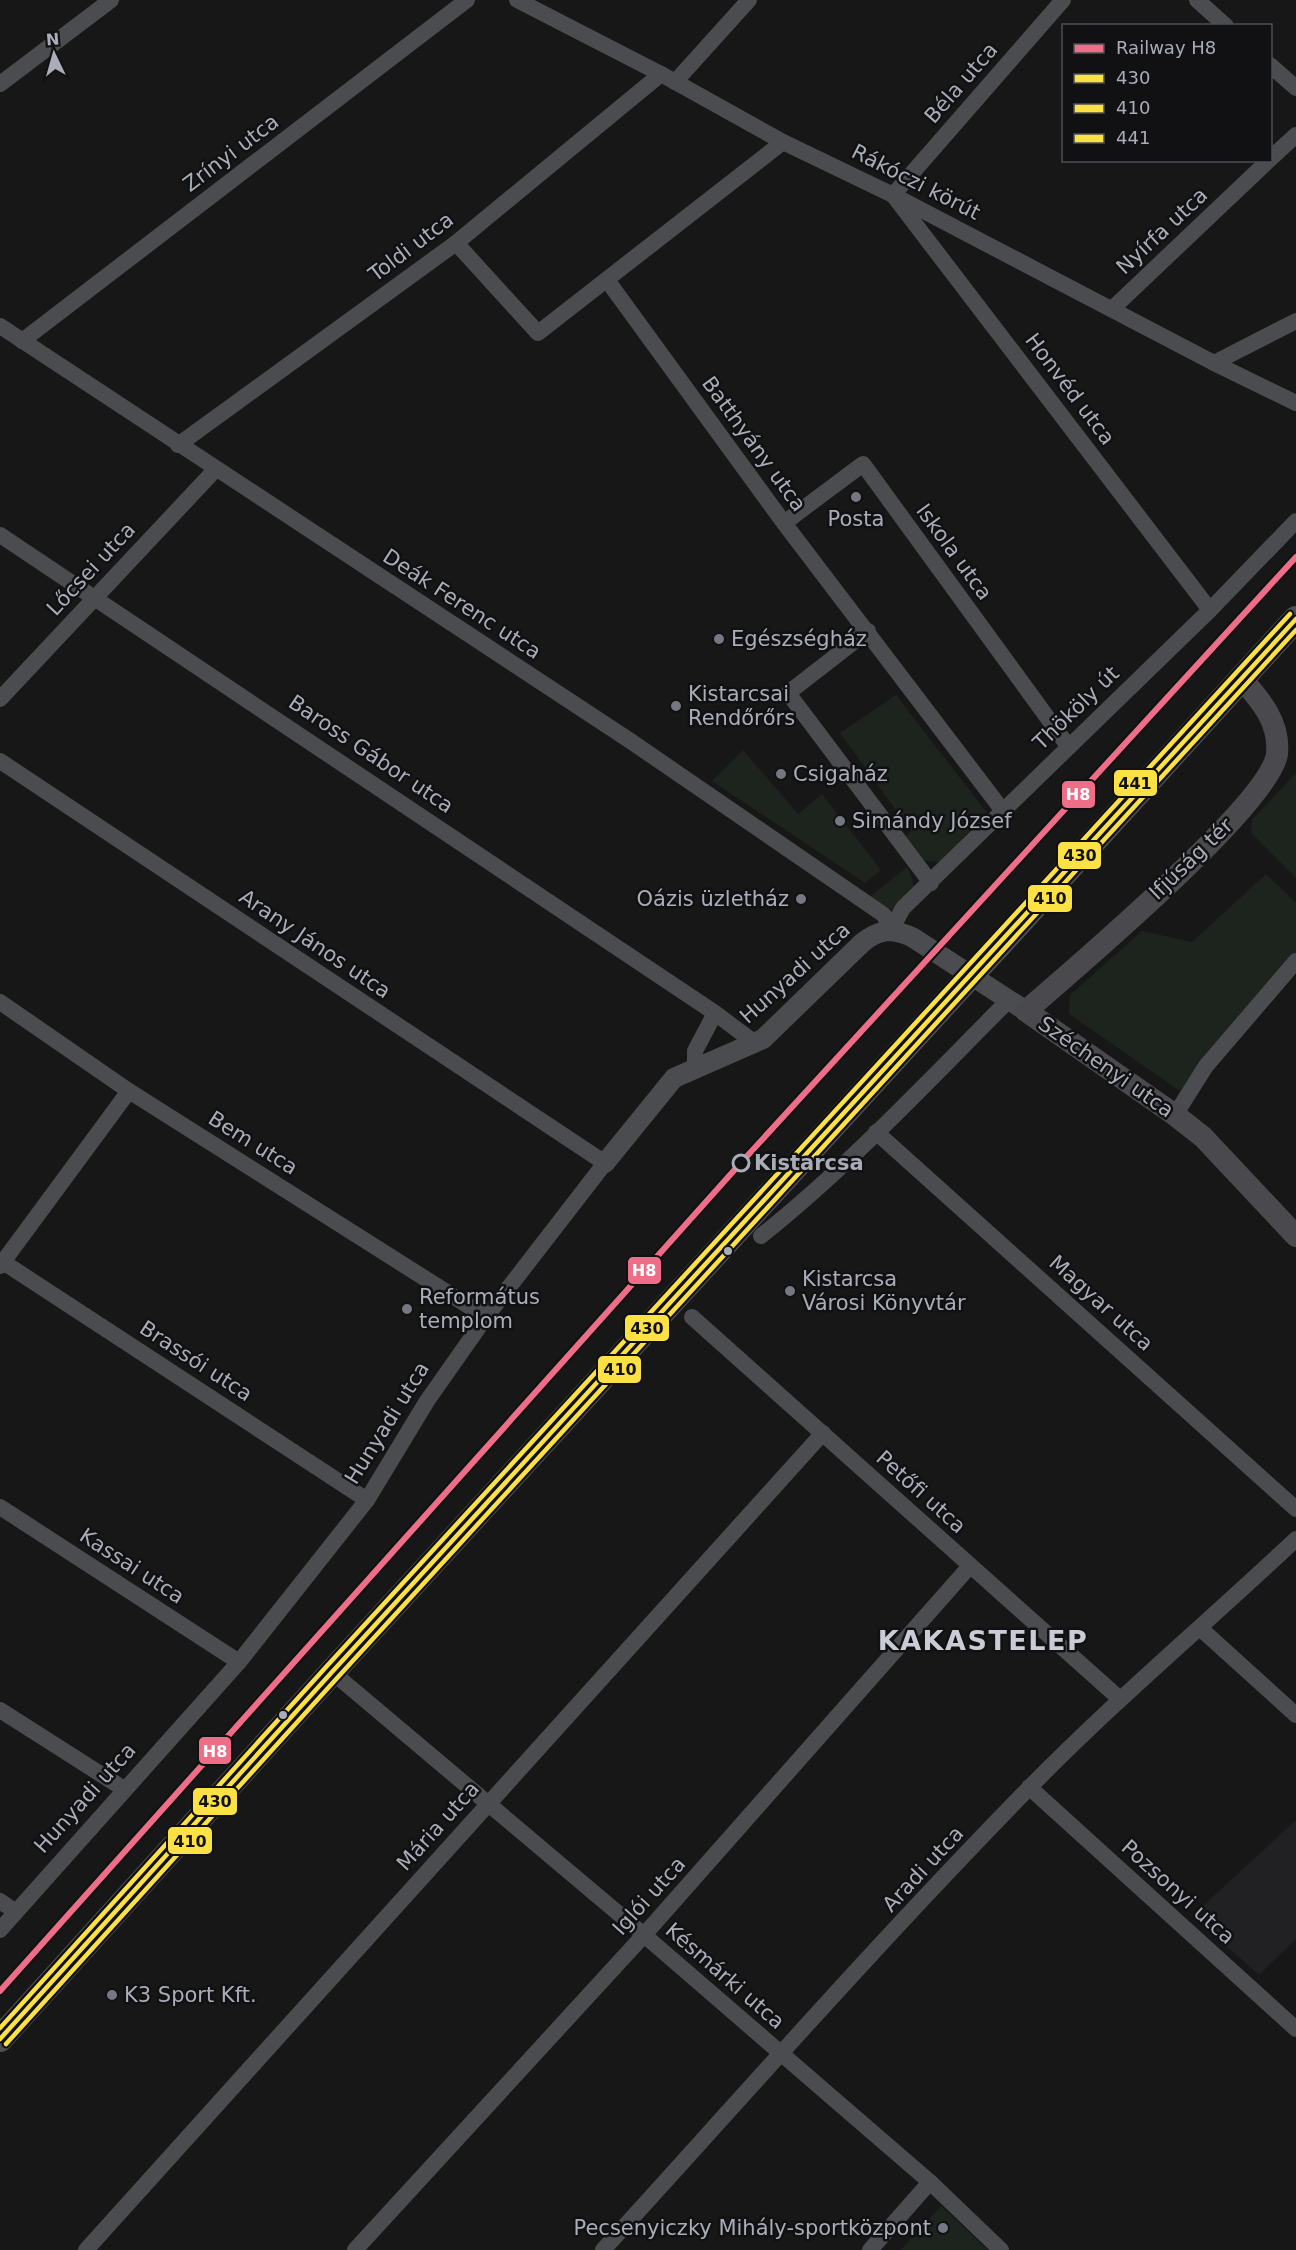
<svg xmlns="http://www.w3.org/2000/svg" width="1296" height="2250" viewBox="0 0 1296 2250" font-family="'DejaVu Sans',sans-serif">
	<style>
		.built { fill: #212123 }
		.green { fill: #1d241e }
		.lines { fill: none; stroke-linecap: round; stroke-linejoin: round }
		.minor { stroke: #4b4c50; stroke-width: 16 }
		.tertiary { stroke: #4b4c50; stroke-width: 20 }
		.secondary { stroke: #4a4a4e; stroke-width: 22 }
		.primary { stroke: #4d4f52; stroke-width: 26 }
		.primary-bridge { stroke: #4d4f52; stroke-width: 26 }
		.bus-1-casing { stroke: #111113; stroke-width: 9 }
		.bus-2-casing { stroke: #111113; stroke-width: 9 }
		.bus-3-casing { stroke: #111113; stroke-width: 9 }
		.bus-1 { stroke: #fbe143; stroke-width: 4.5 }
		.bus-2 { stroke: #fbe143; stroke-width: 4.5 }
		.bus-3 { stroke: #fbe143; stroke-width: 4.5 }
		.rail-1-casing { stroke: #111113; stroke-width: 10 }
		.rail-1 { stroke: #ed6e86; stroke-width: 6 }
		.poi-dot { fill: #757880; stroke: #111113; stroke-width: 2 }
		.stop-dot { fill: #111113; stroke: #a8adb8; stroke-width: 3 }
		.bus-dot { fill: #a8adb8; stroke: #111113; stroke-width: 2 }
		.labels { text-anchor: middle; stroke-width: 5; stroke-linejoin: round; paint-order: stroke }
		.street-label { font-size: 21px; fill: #a8adb8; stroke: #111113 }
		.poi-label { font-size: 21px; fill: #a8adb8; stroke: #111113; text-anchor: start }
		.stop-label { font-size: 21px; font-weight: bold; fill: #a8adb8; stroke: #111113; text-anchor: start }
		.district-label { font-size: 27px; font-weight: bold; letter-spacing: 1.5px; fill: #c9ccd4; stroke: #111113 }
		.line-badge { stroke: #111113; stroke-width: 2 }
		.badge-label { font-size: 16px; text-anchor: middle; font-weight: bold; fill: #fff }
		.pale-badge-label { font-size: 16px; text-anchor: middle; font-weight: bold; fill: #111 }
	</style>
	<rect width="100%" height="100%" fill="#171717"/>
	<path class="built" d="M1296 1820V1939L1259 1975 1192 1916Z"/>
	<g class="green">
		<path d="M896 695 987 813 940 862 920 860 905 837 911 831 840 733Z"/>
		<path d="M743 750 798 814 822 794 881 870 865 883 712 781Z"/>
		<path d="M1296 773V878L1251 833 1252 820Z"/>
		<path d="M907 867C919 891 913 892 895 910L886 908 870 897Z"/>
		<path d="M1266 874 1296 903V955L1180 1091 1069 1014 1070 995 1142 931 1192 942Z"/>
		<path d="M941 2206 988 2250H901Z"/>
	</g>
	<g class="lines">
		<g class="minor">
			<path d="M517 0 661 74 783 142 893 195 1214 363 1296 403"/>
			<path d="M1063 0 893 195 1210 610"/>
			<path d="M1197 0 1226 26"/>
			<path d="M1270 65 1296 88"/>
			<path d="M675 82 749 0"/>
			<path d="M0 84 111 0"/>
			<path d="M1270 159 1296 135"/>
			<path d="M456 243 538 333 783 142"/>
			<path d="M607 280 784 523 1003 811"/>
			<path d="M1112 309 1269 160"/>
			<path d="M0 326 629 740 884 915 891 930"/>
			<path d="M22 341 467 0"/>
			<path d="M1214 363 1296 321"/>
			<path d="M178 445 456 243 661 74"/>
			<path d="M784 523 863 464 1068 746"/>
			<path d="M0 535 715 1013 755 1043"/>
			<path d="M868 631 788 693 931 883"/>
			<path d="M0 699 215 470"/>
			<path d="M0 761 605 1163 486 1317 427 1401 367 1500 239 1662 0 1930"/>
			<path d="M891 930 903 908 1210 610 1296 521"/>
			<path d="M0 1002 129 1091 486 1317"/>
			<path d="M695 1067V1051L715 1013"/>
			<path d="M1175 1115 1206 1066 1296 961"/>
			<path d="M876 1132 1296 1509"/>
			<path d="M761 1236C850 1165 929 1080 1009 1000"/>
			<path d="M0 1260 367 1500"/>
			<path d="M0 1266 129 1091"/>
			<path d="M692 1317 1120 1699"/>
			<path d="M0 1507 239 1662"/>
			<path d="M1201 1629 1296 1715"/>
			<path d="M332 1672 644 1935 930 2182 1001 2250"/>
			<path d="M0 1710 124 1789"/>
			<path d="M1029 1787 1296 2029"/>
			<path d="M0 1901 16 1912"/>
			<path d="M86 2250 823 1433"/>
			<path d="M355 2250 644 1935 970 1566"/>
			<path d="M603 2250C744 2095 883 1937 1030 1787 1115 1700 1208 1622 1296 1539"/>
			<path d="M870 2250 930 2182"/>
		</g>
		<path class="tertiary" d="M605 1163 674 1078 763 1039 862 943C879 929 892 928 912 937L1026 1011"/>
		<path class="secondary" d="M1241 678C1261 701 1280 722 1277 754 1270 804 1073 970 1026 1011L1175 1115 1203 1137 1296 1236"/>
		<g class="primary">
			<path d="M997 947 1296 619"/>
			<path d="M0 2039 332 1672 948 1000"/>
		</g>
		<path class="primary-bridge" d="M948 1000 997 947"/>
		<defs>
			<path id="bus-1" d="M0 2039 332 1672 1296 619"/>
			<path id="bus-2" d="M6 2044 338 1677 1296 630"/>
			<path id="bus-3" d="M0 2028 326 1667 1290 614"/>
		</defs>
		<use href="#bus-1" class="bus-1-casing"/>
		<use href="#bus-2" class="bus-2-casing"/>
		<use href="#bus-3" class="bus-3-casing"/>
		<use href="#bus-1" class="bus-1"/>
		<use href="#bus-2" class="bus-2"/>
		<use href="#bus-3" class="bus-3"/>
		<defs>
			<path id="rail-1" d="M0 1991 738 1166 1296 557"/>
		</defs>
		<use href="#rail-1" class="rail-1-casing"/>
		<use href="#rail-1" class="rail-1"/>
	</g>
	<g class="poi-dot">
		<circle cx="856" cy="497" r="6"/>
		<circle cx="719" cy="639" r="6"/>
		<circle cx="676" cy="706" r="6"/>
		<circle cx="781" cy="774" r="6"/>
		<circle cx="840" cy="821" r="6"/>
		<circle cx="801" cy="899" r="6"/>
		<circle cx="790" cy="1291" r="6"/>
		<circle cx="407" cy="1309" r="6"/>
		<circle cx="112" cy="1995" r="6"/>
		<circle cx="943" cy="2228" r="6"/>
	</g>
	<circle class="stop-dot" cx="741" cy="1163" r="8"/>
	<g class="bus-dot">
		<circle cx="728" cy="1251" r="5"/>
		<circle cx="283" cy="1715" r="5"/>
	</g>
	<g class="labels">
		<g class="street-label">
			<text transform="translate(961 83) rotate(-49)" y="7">Béla utca</text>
			<text transform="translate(231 153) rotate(-37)" y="7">Zrínyi utca</text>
			<text transform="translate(916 182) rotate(27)" y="7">Rákóczi körút</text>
			<text transform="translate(1162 231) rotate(-43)" y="7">Nyírfa utca</text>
			<text transform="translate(411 247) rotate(-37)" y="7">Toldi utca</text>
			<text transform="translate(1070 389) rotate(53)" y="7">Honvéd utca</text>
			<text transform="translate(754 444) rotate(54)" y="7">Batthyány utca</text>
			<text transform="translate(954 552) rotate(54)" y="7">Iskola utca</text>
			<text transform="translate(91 569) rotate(-47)" y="7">Lőcsei utca</text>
			<text transform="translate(462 604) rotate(33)" y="7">Deák Ferenc utca</text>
			<text transform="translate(1076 708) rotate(-44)" y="7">Thököly út</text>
			<text transform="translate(371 754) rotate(34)" y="7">Baross Gábor utca</text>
			<text transform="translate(1191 859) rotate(-44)" y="7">Ifjúság tér</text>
			<text transform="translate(315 944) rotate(34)" y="7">Arany János utca</text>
			<text transform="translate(795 973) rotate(-42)" y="7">Hunyadi utca</text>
			<text transform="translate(1106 1067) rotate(35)" y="7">Széchenyi utca</text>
			<text transform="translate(253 1143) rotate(32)" y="7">Bem utca</text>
			<text transform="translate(1101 1303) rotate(42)" y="7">Magyar utca</text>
			<text transform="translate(196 1361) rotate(33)" y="7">Brassói utca</text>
			<text transform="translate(387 1423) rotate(-58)" y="7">Hunyadi utca</text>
			<text transform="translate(921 1492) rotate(42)" y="7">Petőfi utca</text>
			<text transform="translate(132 1566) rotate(33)" y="7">Kassai utca</text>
			<text transform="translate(85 1798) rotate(-48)" y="7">Hunyadi utca</text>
			<text transform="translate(438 1826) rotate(-48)" y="7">Mária utca</text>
			<text transform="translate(923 1869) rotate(-47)" y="7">Aradi utca</text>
			<text transform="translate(1178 1892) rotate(42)" y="7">Pozsonyi utca</text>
			<text transform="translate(649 1896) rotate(-48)" y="7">Iglói utca</text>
			<text transform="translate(725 1976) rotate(41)" y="7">Késmárki utca</text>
		</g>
		<g class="poi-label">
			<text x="856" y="526" text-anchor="middle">Posta</text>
			<text x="731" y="646">Egészségház</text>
			<text x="688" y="701">Kistarcsai<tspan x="688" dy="24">Rendőrőrs</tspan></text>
			<text x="793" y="781">Csigaház</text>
			<text x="852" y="828">Simándy József</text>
			<text x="789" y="906" text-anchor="end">Oázis üzletház</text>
			<text x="802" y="1286">Kistarcsa<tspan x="802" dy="24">Városi Könyvtár</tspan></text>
			<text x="419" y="1304">Református<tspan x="419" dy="24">templom</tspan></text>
			<text x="124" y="2002">K3 Sport Kft.</text>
			<text x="931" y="2235" text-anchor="end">Pecsenyiczky Mihály-sportközpont</text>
		</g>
		<g class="stop-label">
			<text x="754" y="1170">Kistarcsa</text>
		</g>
		<g class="district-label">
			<text x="983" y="1650">KAKASTELEP</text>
		</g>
	</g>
	<g class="line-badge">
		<rect x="1113" y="769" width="45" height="28" rx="6" fill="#fbe143"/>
		<rect x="1061" y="780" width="35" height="29" rx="6" fill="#ed6e86"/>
		<rect x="1057" y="841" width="45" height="29" rx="6" fill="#fbe143"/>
		<rect x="1027" y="884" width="46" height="29" rx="6" fill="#fbe143"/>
		<rect x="627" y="1256" width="35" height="29" rx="6" fill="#ed6e86"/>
		<rect x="624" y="1314" width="46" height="28" rx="6" fill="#fbe143"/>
		<rect x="597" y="1355" width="45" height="29" rx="6" fill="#fbe143"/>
		<rect x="198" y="1736" width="34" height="29" rx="6" fill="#ed6e86"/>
		<rect x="192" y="1787" width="46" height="29" rx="6" fill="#fbe143"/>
		<rect x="167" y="1826" width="46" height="29" rx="6" fill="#fbe143"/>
	</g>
	<g class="badge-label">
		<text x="1078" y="800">H8</text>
		<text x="644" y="1276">H8</text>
		<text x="215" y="1757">H8</text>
	</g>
	<g class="pale-badge-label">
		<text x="1135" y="789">441</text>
		<text x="1080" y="861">430</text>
		<text x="1050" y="904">410</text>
		<text x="647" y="1334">430</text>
		<text x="620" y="1375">410</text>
		<text x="215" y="1807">430</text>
		<text x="190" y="1847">410</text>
	</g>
	<rect x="1062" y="24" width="210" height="138" fill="#111113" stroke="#4d4f55" stroke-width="1.5"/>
	<rect x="1074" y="44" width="30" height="9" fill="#ed6e86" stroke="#4d4f55" stroke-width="1.5"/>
	<text x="1116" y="54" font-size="18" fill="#a8adb8">Railway H8</text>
	<rect x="1074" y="74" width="30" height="9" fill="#fbe143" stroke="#4d4f55" stroke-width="1.5"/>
	<text x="1116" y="84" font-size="18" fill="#a8adb8">430</text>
	<rect x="1074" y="104" width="30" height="9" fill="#fbe143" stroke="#4d4f55" stroke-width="1.5"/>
	<text x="1116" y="114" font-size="18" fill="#a8adb8">410</text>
	<rect x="1074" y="134" width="30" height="9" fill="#fbe143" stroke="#4d4f55" stroke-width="1.5"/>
	<text x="1116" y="144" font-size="18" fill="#a8adb8">441</text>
	<g transform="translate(54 54) rotate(355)" stroke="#111113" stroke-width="4.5" paint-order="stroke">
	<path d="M0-4.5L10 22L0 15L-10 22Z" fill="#a8adb8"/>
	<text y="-9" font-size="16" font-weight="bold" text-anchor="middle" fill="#a8adb8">N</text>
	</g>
</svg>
